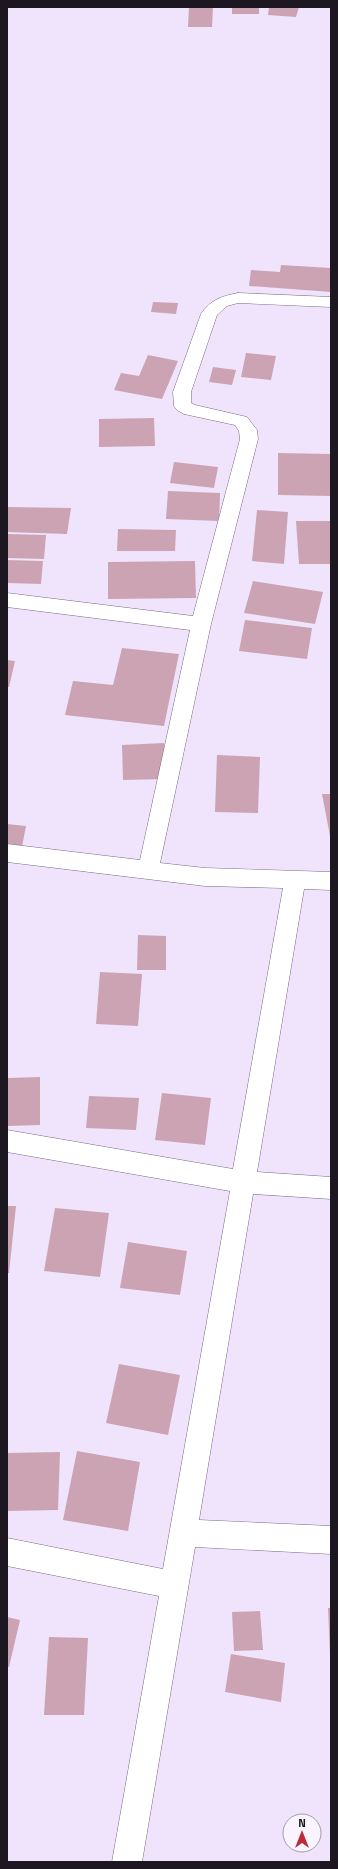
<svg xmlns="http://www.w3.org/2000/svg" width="338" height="1869" viewBox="0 0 338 1869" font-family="'Titillium Web',sans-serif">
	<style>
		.building { fill: #cba3b2 }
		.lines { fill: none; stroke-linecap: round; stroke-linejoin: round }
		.street-casing { stroke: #766b81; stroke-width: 1 }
		.street { fill: #fff; fill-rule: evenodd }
	</style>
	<rect width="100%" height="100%" fill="#f0e4fd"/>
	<g class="building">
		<path d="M189 7H213L212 27H188Z"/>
		<rect x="232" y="7" width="27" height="7"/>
		<path d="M269 7H299L296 17 268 15Z"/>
		<path d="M281 265 331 268V292L249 286 251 270 280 272Z"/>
		<path d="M153 302 178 303 176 314 151 312Z"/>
		<path d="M246 353 276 356 271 380 241 377Z"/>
		<path d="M148 355 178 361 162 399 114 390 121 373 139 376Z"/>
		<path d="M213 367 236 370 232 385 209 382Z"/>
		<path d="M154 418 155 446 99 447V419Z"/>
		<path d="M278 453 331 454V496L278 495Z"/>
		<path d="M174 462 218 467 214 488 170 483Z"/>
		<path d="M168 491 220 493 219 521 166 519Z"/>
		<path d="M7 507 71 508 67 534 7 532Z"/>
		<path d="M257 510 288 512 284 564 252 561Z"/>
		<path d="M296 521H331V564H299Z"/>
		<path d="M118 529 176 530 175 551H117Z"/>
		<path d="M7 534 46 535 44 559 7 558Z"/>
		<path d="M7 560 43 561 41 584 7 583Z"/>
		<path d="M195 561 196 598 108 599V562Z"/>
		<path d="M253 581 323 592 315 624 244 613Z"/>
		<path d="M245 620 312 628 307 659 239 651Z"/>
		<path d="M122 648 179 654 164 726 65 715 73 681 113 685Z"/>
		<path d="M7 660 15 661 9 687H7Z"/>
		<path d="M164 743 166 779 123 780 122 745Z"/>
		<path d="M217 755 260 757 258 813 215 812Z"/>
		<path d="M322 794H331V836H330Z"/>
		<path d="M7 824 26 826 20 857 7 856Z"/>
		<path d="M138 935 166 936V970H137Z"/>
		<path d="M100 972 142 974 138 1026 96 1024Z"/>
		<path d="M40 1077V1125L7 1126V1078Z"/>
		<path d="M162 1093 211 1098 205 1145 155 1140Z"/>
		<path d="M89 1096 139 1098 136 1130 86 1128Z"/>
		<path d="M7 1206H16L9 1273H7Z"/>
		<path d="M55 1208 109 1213 100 1277 44 1271Z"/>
		<path d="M128 1242 187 1251 180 1295 120 1288Z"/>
		<path d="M119 1364 180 1375 168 1435 106 1423Z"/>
		<path d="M77 1451 140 1462 128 1531 63 1520Z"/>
		<path d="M60 1452 58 1510 7 1511V1453Z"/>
		<path d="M328 1608H331V1654H330Z"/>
		<path d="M260 1611 263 1650 234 1651 232 1612Z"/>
		<path d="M7 1617 20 1620 9 1667H7Z"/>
		<path d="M49 1637 88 1638 84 1715H44Z"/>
		<path d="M231 1654 285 1663 281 1702 225 1692Z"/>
	</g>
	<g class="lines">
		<defs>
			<path id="street" d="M238 293 331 297V307L238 303 227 306 217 315 191 392V403L195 405 247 417 257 430 258 439 211 624 160 863 205 868 331 872V890L304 889 257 1172 331 1177V1199L253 1194 199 1520 331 1526V1554L195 1547 142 1862H112L159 1596 7 1566V1538L163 1569 230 1191 7 1152V1130L233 1169 283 888 205 886 7 862V844L140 860 190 630 7 607V593L193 616 240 439 239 431 235 425 184 414 177 410 174 406 173 392 201 314C210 300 222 296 238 293Z"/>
		</defs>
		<use href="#street" class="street-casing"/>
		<use href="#street" class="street"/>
	</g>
	<rect width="338" height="1869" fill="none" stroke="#1c1720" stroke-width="16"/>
	<g transform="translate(302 1833)"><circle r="19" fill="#f9f4ff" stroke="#a19ca6"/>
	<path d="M0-3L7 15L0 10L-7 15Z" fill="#bb2b39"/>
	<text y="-6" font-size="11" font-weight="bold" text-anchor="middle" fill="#1c1720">N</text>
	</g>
</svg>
